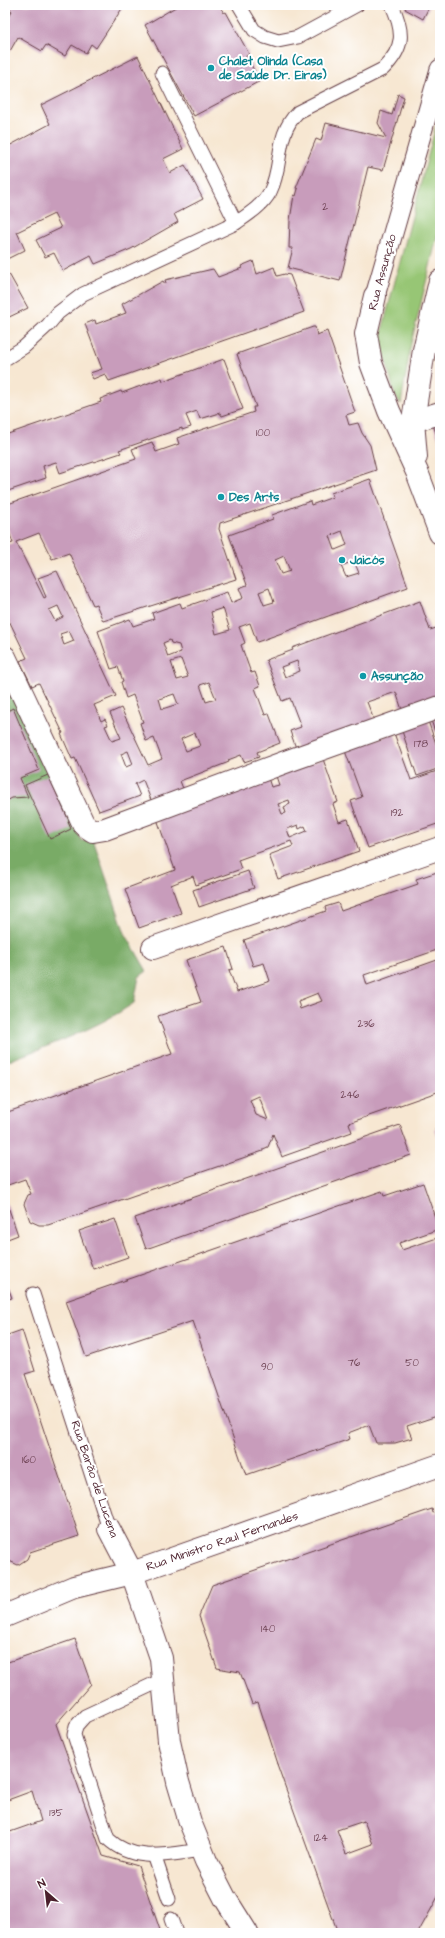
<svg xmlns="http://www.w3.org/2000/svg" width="445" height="1938" viewBox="0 0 445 1938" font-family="'Architects Daughter',sans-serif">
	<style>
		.green { fill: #97c675; stroke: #707250 }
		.forest { fill: #79ab66; stroke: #626548 }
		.building { fill: #c89cbb; fill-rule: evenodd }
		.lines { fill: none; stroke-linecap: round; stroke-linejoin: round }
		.service-casing { stroke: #643d44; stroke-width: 15 }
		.pedestrian-casing { stroke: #643d44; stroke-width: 21 }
		.minor-casing { stroke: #643d44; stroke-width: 24 }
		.service { stroke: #fff; stroke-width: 13 }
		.pedestrian { stroke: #fff; stroke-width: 19 }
		.minor { stroke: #fff; stroke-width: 22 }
		.culture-dot { fill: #0f9aa8; stroke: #fff; stroke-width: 1.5 }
		.labels { text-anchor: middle; stroke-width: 4; stroke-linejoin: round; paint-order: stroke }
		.number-label { font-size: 10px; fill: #6a3e4f }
		.culture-label { font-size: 12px; font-weight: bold; fill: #0d838f; stroke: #fff; text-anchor: start }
		.street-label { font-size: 12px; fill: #4a1f2b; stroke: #fff }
	</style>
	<rect width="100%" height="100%" fill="#fff"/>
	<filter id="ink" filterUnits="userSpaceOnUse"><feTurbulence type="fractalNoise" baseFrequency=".025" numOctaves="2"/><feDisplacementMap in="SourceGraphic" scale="8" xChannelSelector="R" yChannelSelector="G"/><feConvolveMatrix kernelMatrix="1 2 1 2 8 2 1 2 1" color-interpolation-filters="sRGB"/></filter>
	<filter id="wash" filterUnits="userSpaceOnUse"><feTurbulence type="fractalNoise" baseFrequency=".012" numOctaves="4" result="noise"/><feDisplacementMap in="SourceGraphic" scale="16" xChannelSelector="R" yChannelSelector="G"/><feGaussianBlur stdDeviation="0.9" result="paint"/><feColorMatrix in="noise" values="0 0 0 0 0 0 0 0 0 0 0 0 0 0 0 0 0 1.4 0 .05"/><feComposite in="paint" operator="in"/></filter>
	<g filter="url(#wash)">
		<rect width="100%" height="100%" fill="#f7e7d2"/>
		<path class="green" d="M440 110V225L411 344 401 404 395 396 380 338Z"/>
		<path class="forest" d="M5 679 82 841 93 839 125 933 147 971 139 977 134 1003C95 1030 50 1045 5 1062Z"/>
		<g id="blocks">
			<g class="building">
				<path d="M5 5H120L123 7 96 48 91 44 86 53 72 45 65 56 46 45 42 51 18 37 10 51 5 48V21L12 11Z"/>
				<path d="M179 5H219L224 13 226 12 249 54 246 56 260 81 194 116 145 25Z"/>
				<path d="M407 5H430L423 19 405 9Z"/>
				<path d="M138 56 183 149 163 159 170 173 185 165 203 199 174 214 178 222 131 249 95 264 91 256 63 271 54 253 45 257 36 240 61 228 54 214 17 232 25 250 5 260V148L50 124 41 105Z"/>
				<path d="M398 94 404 97 383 170 368 167 340 281 288 268 293 248H289L290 220 294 195 296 196 298 189 296 188 316 139 321 141 326 123 386 138 378 123 381 111 392 115Z"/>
				<path d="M253 261 257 274 274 267 277 276 285 274 290 275 304 312 109 381 105 374 93 379 90 373 102 369 85 324 95 320 96 324 126 313 122 304 163 281 165 284 166 283 165 280 213 269 218 277 242 268 241 266Z"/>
				<path d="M9 274 28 308 5 319V275Z"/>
				<path d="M313 327H315L317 335 327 331 355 412 346 415 349 425 358 423 362 433 370 445 376 470 220 523 219 529 236 579 103 621 96 604 93 605 69 553 52 559 39 533 16 542 44 598 46 597 38 578 57 571 116 696 94 705 101 721 105 719 108 725 105 726 112 741 121 738 110 713 121 708 148 765 162 759 154 738 146 741 140 723 143 722 133 695 126 698 121 682 123 681 118 667 111 669 98 631 130 619 133 626 154 619 152 613 180 603 182 608 227 592 231 603 243 598 239 588 247 585 229 535 273 519 272 515 310 501 311 505 333 497 331 493 370 479 408 587 257 642 250 623 239 627 245 643 241 645 251 673 255 672 260 686 255 688 265 715 269 714 280 743 257 752 259 757 244 762 241 755 228 760 229 762 180 781 184 791 153 805 143 780 135 784 140 796 99 811 75 758 72 759 61 734 63 733 39 683 32 686 20 661 27 658 5 612V545L13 543 5 522V505L136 459 132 449 152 442 156 452 179 444 177 438 254 412 253 407H256L237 354ZM342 531 347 545 335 550 330 536ZM284 556 290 571 281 574 275 560ZM354 561 359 573 346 577 341 566ZM269 588 274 602 264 605 259 592ZM58 606 63 617 55 621 49 610ZM223 608 230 630 216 634 211 612ZM69 631 74 641 64 645 60 634ZM170 640 171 643 179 645 181 652 168 657 163 643ZM181 659 188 677 177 680 171 662ZM209 682 216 699 206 702 200 685ZM174 694 178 704 162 709 159 699ZM195 733 200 746 186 751 181 739ZM128 751 133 764 126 767 121 754Z"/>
				<path d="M224 359 243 409 222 416 220 413 200 419 197 411 186 415 191 427 182 430V428L119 450 121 453 60 473 56 462 43 466 46 478 5 492V435L101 402 100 399 121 391 122 393 162 378 163 381Z"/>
				<path d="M440 418V443L431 420Z"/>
				<path d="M420 601 430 630 439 627 440 629V676L438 677 440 683V699L403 713 396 692 367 702 375 723 297 751 290 731 301 727 290 698 282 701 266 660 293 650 292 648ZM297 661 300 671 285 677 281 667Z"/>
				<path d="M13 708 39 770 20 778 28 797 12 798 5 802V712Z"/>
				<path d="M440 717V730L435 732 431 720Z"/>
				<path d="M428 721 440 755V768L417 776 402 731Z"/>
				<path d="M394 733 411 780 440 770V823L368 848 351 801 362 797 345 751Z"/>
				<path d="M323 759 338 802 333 804 339 822 348 819 359 851 278 879 269 855 293 846 291 841 238 860 241 869 196 885 193 876 171 885 181 913 139 928 125 889 175 870 157 819 268 778 271 787 279 785 276 776ZM289 800 290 804 284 807 286 813 282 814 278 804ZM298 825 299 829 305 826 307 831 290 838 287 829Z"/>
				<path d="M48 775 69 821 68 822 71 829 50 839 25 785Z"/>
				<path d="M248 871 254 888 199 907 193 890Z"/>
				<path d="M440 871V949L364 975 367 985 440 959V1091L349 1123 352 1132 284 1156 282 1157 273 1134 268 1147 263 1149V1151L48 1225H39L30 1221 24 1204 28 1195 31 1194 25 1179 5 1186V1113L172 1054 158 1016 201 1002 186 960 226 947 233 969 229 970 237 992 270 981 264 963 253 966 244 940 326 911 325 907 338 903 341 911 418 884 416 879ZM318 993 322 1001 300 1009 298 1001ZM259 1096 268 1120 256 1115 250 1100Z"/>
				<path d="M400 1125 411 1155 146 1249 135 1218Z"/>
				<path d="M440 1127V1143L435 1129Z"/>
				<path d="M423 1183 439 1229 399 1243 402 1250 440 1237V1415L407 1426 412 1438 395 1443H376L369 1425 348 1433 350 1439 246 1475 193 1321 86 1357 66 1301 382 1191 384 1196Z"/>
				<path d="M5 1198 18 1235 5 1240Z"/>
				<path d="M115 1219 128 1257 93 1269 79 1231Z"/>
				<path d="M5 1279 12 1298 5 1300Z"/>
				<path d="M22 1330 35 1371 25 1374 79 1536 30 1552 27 1559 18 1565 7 1560 5 1561V1336Z"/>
				<path d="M432 1509 433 1513 440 1511V1893L418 1933H338L277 1764H278L258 1702 252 1704 240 1672 217 1668 199 1616 212 1585ZM364 1821 373 1844 346 1854 337 1830Z"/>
				<path d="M75 1639 91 1684 56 1724 103 1856 138 1866 161 1933H5V1819L10 1832 41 1821 32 1791 5 1801V1663Z"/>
			</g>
		</g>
	</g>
	<g filter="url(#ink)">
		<use href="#blocks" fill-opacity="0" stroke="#643d44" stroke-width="1"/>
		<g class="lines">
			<defs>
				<g id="service">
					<path d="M239 5 254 30 265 37 278 41 298 37 357 5"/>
					<path d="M162 73 236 223"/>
					<path d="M5 359 24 347 48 325 58 313 83 294 236 223C249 214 262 206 270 192 284 164 274 136 298 112L383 69C405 47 404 32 392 5"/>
					<path d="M33 1294 109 1529"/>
					<path d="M162 1680 85 1716 76 1726 74 1735 108 1839C135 1864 169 1854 202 1850"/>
					<path d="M154 1855 169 1899"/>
					<path d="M171 1919 176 1933"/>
				</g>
				<path id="pedestrian" d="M375 296 440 69"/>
				<g id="minor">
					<path d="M375 296 366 334 371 363 389 411 417 472 440 533"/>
					<path d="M413 421 440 413"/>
					<path d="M416 457 413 421 424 350 440 281"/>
					<path d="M5 657 84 825 93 831 105 829 288 761 440 707"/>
					<path d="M153 948 440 848"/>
					<path d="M109 1529 132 1573 161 1658 169 1741 178 1782 190 1822 206 1861 225 1898 247 1933"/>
					<path d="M5 1616 74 1587 132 1573 440 1465"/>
				</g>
			</defs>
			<use href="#service" class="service-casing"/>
			<use href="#pedestrian" class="pedestrian-casing"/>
			<use href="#minor" class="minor-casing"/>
			<use href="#service" class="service"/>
			<use href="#pedestrian" class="pedestrian"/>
			<use href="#minor" class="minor"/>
		</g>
	</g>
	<g class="culture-dot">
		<circle cx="211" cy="68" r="4"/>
		<circle cx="221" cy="497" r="4"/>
		<circle cx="342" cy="560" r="4"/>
		<circle cx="363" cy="676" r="4"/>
	</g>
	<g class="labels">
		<g class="number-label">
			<text x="325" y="210">2</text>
			<text x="263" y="436">100</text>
			<text x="421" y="747">178</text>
			<text x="397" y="816">192</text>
			<text x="366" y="1027">236</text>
			<text x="350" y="1098">246</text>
			<text x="354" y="1366">76</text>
			<text x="412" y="1366">50</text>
			<text x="267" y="1370">90</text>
			<text x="29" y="1463">160</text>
			<text x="268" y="1632">140</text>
			<text x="56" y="1816">135</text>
			<text x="321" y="1841">124</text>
		</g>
		<g class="culture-label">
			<text x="219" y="65">Chalet Olinda (Casa<tspan x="219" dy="14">de Saúde Dr. Eiras)</tspan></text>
			<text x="229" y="501">Des Arts</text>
			<text x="350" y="564">Jaicós</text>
			<text x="371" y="680">Assunção</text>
		</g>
		<g class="street-label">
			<text transform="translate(382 272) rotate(-75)" y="4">Rua Assunção</text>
			<text transform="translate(95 1479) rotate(71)" y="4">Rua Barão de Lucena</text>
			<text transform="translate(222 1541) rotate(-19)" y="4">Rua Ministro Raul Fernandes</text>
		</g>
	</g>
	<rect width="445" height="1938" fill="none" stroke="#fff" stroke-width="20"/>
	<g transform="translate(46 1892) rotate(332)" stroke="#ffffff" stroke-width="3" paint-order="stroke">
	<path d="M0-3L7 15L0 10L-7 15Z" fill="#4a1f2b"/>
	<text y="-6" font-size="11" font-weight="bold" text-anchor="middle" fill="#4a1f2b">N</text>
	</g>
</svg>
